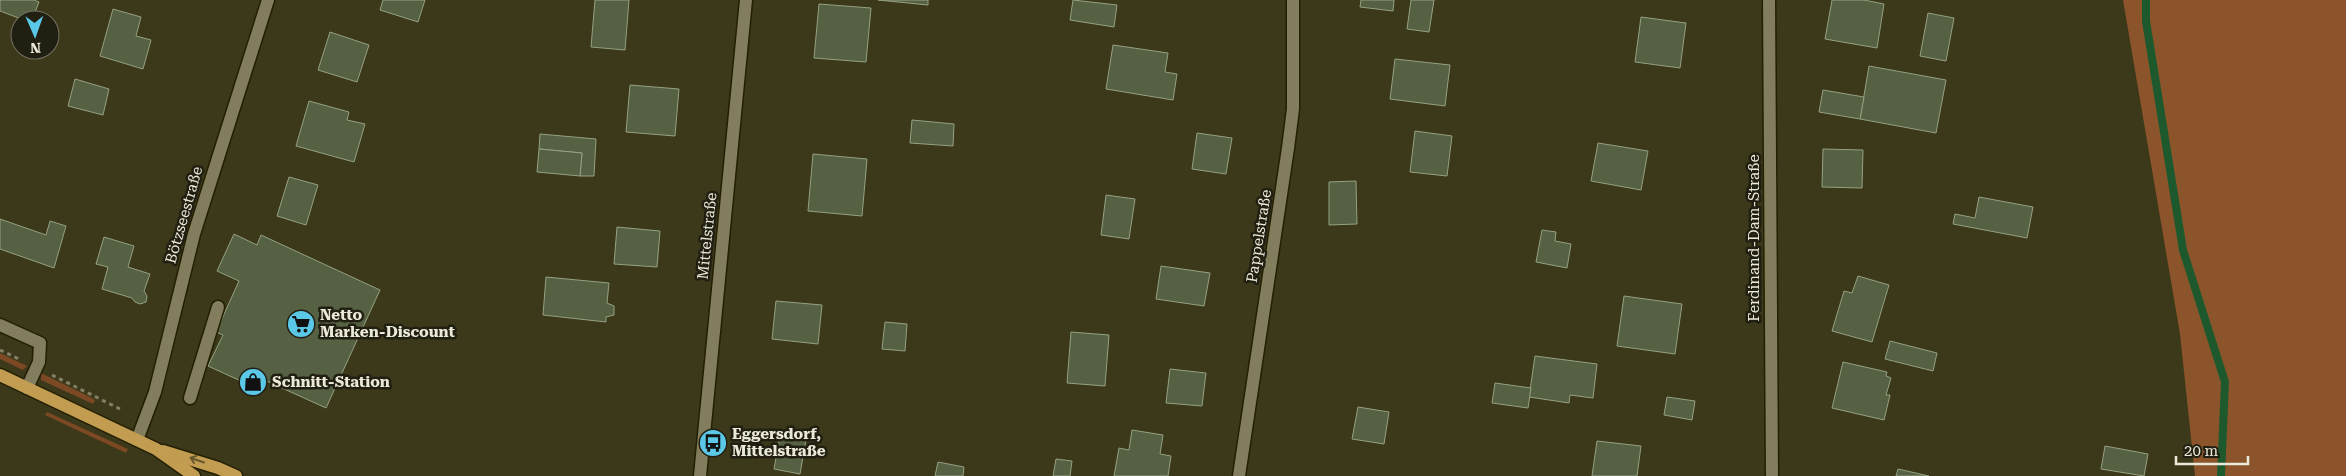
<svg xmlns="http://www.w3.org/2000/svg" width="2346" height="476" viewBox="0 0 2346 476" font-family="'Roboto Serif',serif">
	<style>
		.green { fill: #7c4924 }
		.forest { fill: #8c542b }
		.lines { fill: none; stroke-linecap: round; stroke-linejoin: round }
		.stream { stroke: #1e592d; stroke-width: 8 }
		.building { fill: #566144; stroke: #95a182 }
		.minor-casing { stroke: #231f02; stroke-width: 15 }
		.major-casing { stroke: #231f02; stroke-width: 15 }
		.path { stroke: #838067; stroke-width: 3; stroke-dasharray: 4 4; stroke-linecap: butt }
		.minor { stroke: #817d5d; stroke-width: 12 }
		.major { stroke: #c19c51; stroke-width: 12 }
		.oneway { stroke: #69572e }
		.labels { text-anchor: middle; stroke-width: 5; stroke-linejoin: round; paint-order: stroke }
		.street-label { font-size: 15px; fill: #ebe9d8; stroke: #211f12 }
		.poi-label { font-size: 15px; font-weight: bold; fill: #ebe9d8; stroke: #211f12; text-anchor: start }
	</style>
	<rect width="100%" height="100%" fill="#3c381a"/>
	<g class="green">
		<path d="M0 353 27 366 23 370 0 359Z"/>
		<path d="M41 373 88 396 95 400 93 404 41 380Z"/>
		<path d="M47 412 128 449 126 453 45 415Z"/>
	</g>
	<path class="forest" d="M2123 0H2346V476H2195L2180 334Z"/>
	<g class="lines">
		<path class="stream" d="M2146 0V21L2183 250 2225 382 2221 476"/>
	</g>
	<g class="building">
		<path d="M0 0H34L39 2 32 20H24L0 11Z"/>
		<path d="M383 0H425L418 22 380 10Z"/>
		<path d="M595 0H629L625 50 591 47Z"/>
		<path d="M878 0H928V5Z"/>
		<path d="M1073 0 1117 5 1114 27 1070 20Z"/>
		<path d="M1361 0H1394L1393 11 1360 7Z"/>
		<path d="M1411 0H1434L1429 32 1407 29Z"/>
		<path d="M1832 0H1864L1884 4 1877 48 1825 39Z"/>
		<path d="M819 4 871 8 866 62 814 58Z"/>
		<path d="M113 9 141 17 136 36 151 40 143 69 100 56Z"/>
		<path d="M1928 13 1954 18 1946 61 1920 56Z"/>
		<path d="M1641 17 1686 23 1680 68 1635 62Z"/>
		<path d="M330 32 369 45 357 82 318 70Z"/>
		<path d="M1113 45 1168 53 1165 72 1177 74 1173 100 1106 89Z"/>
		<path d="M1395 59 1450 65 1445 106 1390 99Z"/>
		<path d="M1869 66 1946 80 1936 133 1860 119Z"/>
		<path d="M75 79 109 89 103 115 68 106Z"/>
		<path d="M630 85 679 89 675 136 626 132Z"/>
		<path d="M1823 90 1864 97 1860 119 1819 112Z"/>
		<path d="M309 101 349 112 347 120 365 124 354 162 296 146Z"/>
		<path d="M912 120 954 124 953 146 910 143Z"/>
		<path d="M1415 131 1452 136 1447 176 1410 172Z"/>
		<path d="M1197 133 1232 138 1226 174 1192 169Z"/>
		<path d="M540 134 596 139 594 176H580L582 153 539 149Z"/>
		<path d="M1598 143 1648 151 1641 190 1591 181Z"/>
		<path d="M539 149 582 153 580 176 537 172Z"/>
		<path d="M1823 149 1863 150 1862 188 1822 187Z"/>
		<path d="M813 154 867 159 862 216 808 211Z"/>
		<path d="M289 177 318 185 306 225 277 216Z"/>
		<path d="M1356 181 1357 224 1329 225V182Z"/>
		<path d="M1106 195 1135 199 1129 239 1101 235Z"/>
		<path d="M1979 197 2033 207 2027 238 1953 224 1955 214 1975 218Z"/>
		<path d="M0 219 46 235 50 221 66 226 54 268 0 249Z"/>
		<path d="M617 227 660 231 657 267 614 264Z"/>
		<path d="M1542 230 1556 232 1555 241 1571 244 1567 268 1536 262Z"/>
		<path d="M234 234 257 245 261 235 380 290 326 408 260 378 256 388 208 366 223 335 216 332 239 281 217 271Z"/>
		<path d="M104 237 134 246 128 267 150 274 144 291 147 296 146 302 140 304 135 302 132 298 102 289 108 267 96 264Z"/>
		<path d="M1161 266 1210 273 1204 306 1156 299Z"/>
		<path d="M1858 276 1889 285 1872 342 1832 331 1844 291 1852 293Z"/>
		<path d="M546 277 609 283 607 303 614 306V315L606 317V322L543 315Z"/>
		<path d="M1624 296 1682 304 1675 354 1617 346Z"/>
		<path d="M776 301 822 305 818 344 772 339Z"/>
		<path d="M885 322 907 324 905 351 882 349Z"/>
		<path d="M1071 332 1109 335 1105 386 1067 383Z"/>
		<path d="M1890 341 1937 353 1933 371 1885 359Z"/>
		<path d="M1535 356 1597 364 1593 398 1570 395 1569 403 1529 397Z"/>
		<path d="M1843 362 1887 372 1886 376 1891 378 1886 395H1890L1884 420 1832 408Z"/>
		<path d="M1170 369 1206 373 1202 406 1166 403Z"/>
		<path d="M1495 383 1531 388 1528 408 1492 403Z"/>
		<path d="M1667 397 1695 401 1692 420 1664 415Z"/>
		<path d="M1358 407 1389 412 1384 444 1352 439Z"/>
		<path d="M781 430 807 434 800 474 774 469Z"/>
		<path d="M1132 430 1163 435 1160 454 1171 456 1168 476H1114L1119 448 1129 450Z"/>
		<path d="M1597 441 1641 446 1637 476H1592Z"/>
		<path d="M2105 446 2148 454 2144 476 2101 469Z"/>
		<path d="M1056 459 1072 461 1070 476H1053Z"/>
		<path d="M938 462 964 467 963 476H935Z"/>
		<path d="M1898 469 1929 476H1896Z"/>
	</g>
	<g class="lines">
		<defs>
			<g id="minor">
				<path d="M1769 0 1772 476"/>
				<path d="M0 325 40 343 39 362 27 388"/>
				<path d="M190 398 218 307"/>
				<path d="M137 440 155 392 194 234 268 0"/>
				<path d="M700 476 746 0"/>
				<path d="M1239 476 1288 148 1293 109V0"/>
			</g>
			<g id="major">
				<path d="M0 375 156 449 194 476"/>
				<path d="M163 451 218 468 236 476"/>
			</g>
		</defs>
		<use href="#minor" class="minor-casing"/>
		<use href="#major" class="major-casing"/>
		<g class="path">
			<path d="M0 350 21 360"/>
			<path d="M52 375 122 410"/>
		</g>
		<use href="#minor" class="minor"/>
		<use href="#major" class="major"/>
	</g>
	<defs><path id="oneway-shaft" d="M-6 0H5M1.5-3L5.5 0L1.5 3" fill="none" stroke-width="1.6" stroke-linecap="round" stroke-linejoin="round" transform="scale(1.25)"/></defs>
	<use class="oneway" href="#oneway-shaft" transform="translate(197 460) rotate(-161)"/>
	<defs>
		<symbol id="supermarket-disc" viewBox="-11 -11 22 22"><circle r="9.5" fill="#5bc8e7" stroke="#211f12"/><path d="M-6-5.5h2.5l.6 2H6L4.5 2H-2.5L-4.4-4H-6ZM-1.5 3.2a1.3 1.3 0 1 0 .1 0ZM3 3.2a1.3 1.3 0 1 0 .1 0Z" fill="#111"/></symbol>
		<symbol id="shop-disc" viewBox="-11 -11 22 22"><circle r="9.5" fill="#5bc8e7" stroke="#211f12"/><path d="M-5-2.5h2.3a2.7 3.5 0 0 1 5.4 0H5L5.5 6h-11ZM-1.5-2.5h3a1.5 2.3 0 0 0-3 0Z" fill="#111"/></symbol>
		<symbol id="bus-disc" viewBox="-11 -11 22 22"><circle r="9.5" fill="#5bc8e7" stroke="#211f12"/><path d="M-5-6H5V4H4V6H2V4H-2V6H-4V4H-5ZM-3.5-4V0h7V-4ZM-3.5 1.2v1.5H-2V1.2ZM2 1.2v1.5H3.5V1.2Z" fill="#111"/></symbol>
	</defs>
	<g fill-rule="evenodd">
		<use href="#supermarket-disc" x="285" y="308" width="32" height="32"/>
		<use href="#shop-disc" x="237" y="366" width="32" height="32"/>
		<use href="#bus-disc" x="697" y="427" width="32" height="32"/>
	</g>
	<g class="labels">
		<g class="street-label">
			<text transform="translate(184 215) rotate(-74)" y="5">Bötzseestraße</text>
			<text transform="translate(707 236) rotate(-84)" y="5">Mittelstraße</text>
			<text transform="translate(1259 236) rotate(-81)" y="5">Pappelstraße</text>
			<text transform="translate(1754 238) rotate(-90)" y="5">Ferdinand-Dam-Straße</text>
		</g>
		<g class="poi-label">
			<text x="320" y="320">Netto<tspan x="320" dy="17">Marken-Discount</tspan></text>
			<text x="272" y="387">Schnitt-Station</text>
			<text x="732" y="439">Eggersdorf,<tspan x="732" dy="17">Mittelstraße</tspan></text>
		</g>
	</g>
	<g transform="translate(35 35) rotate(178)"><circle r="24" fill="#211f12" stroke="#727061"/>
	<path d="M0-4L9 19L0 12L-9 19Z" fill="#5bc8e7"/>
	<text y="-8" font-size="14" font-weight="bold" text-anchor="middle" fill="#ebe9d8">N</text>
	</g>
	<path d="M2176 456v8h72v-8" fill="none" stroke="#ebe9d8" stroke-width="2.5"/>
	<text x="2184" y="456" font-size="15" fill="#ebe9d8" stroke="#211f12" stroke-width="4" paint-order="stroke">20 m</text>
</svg>
